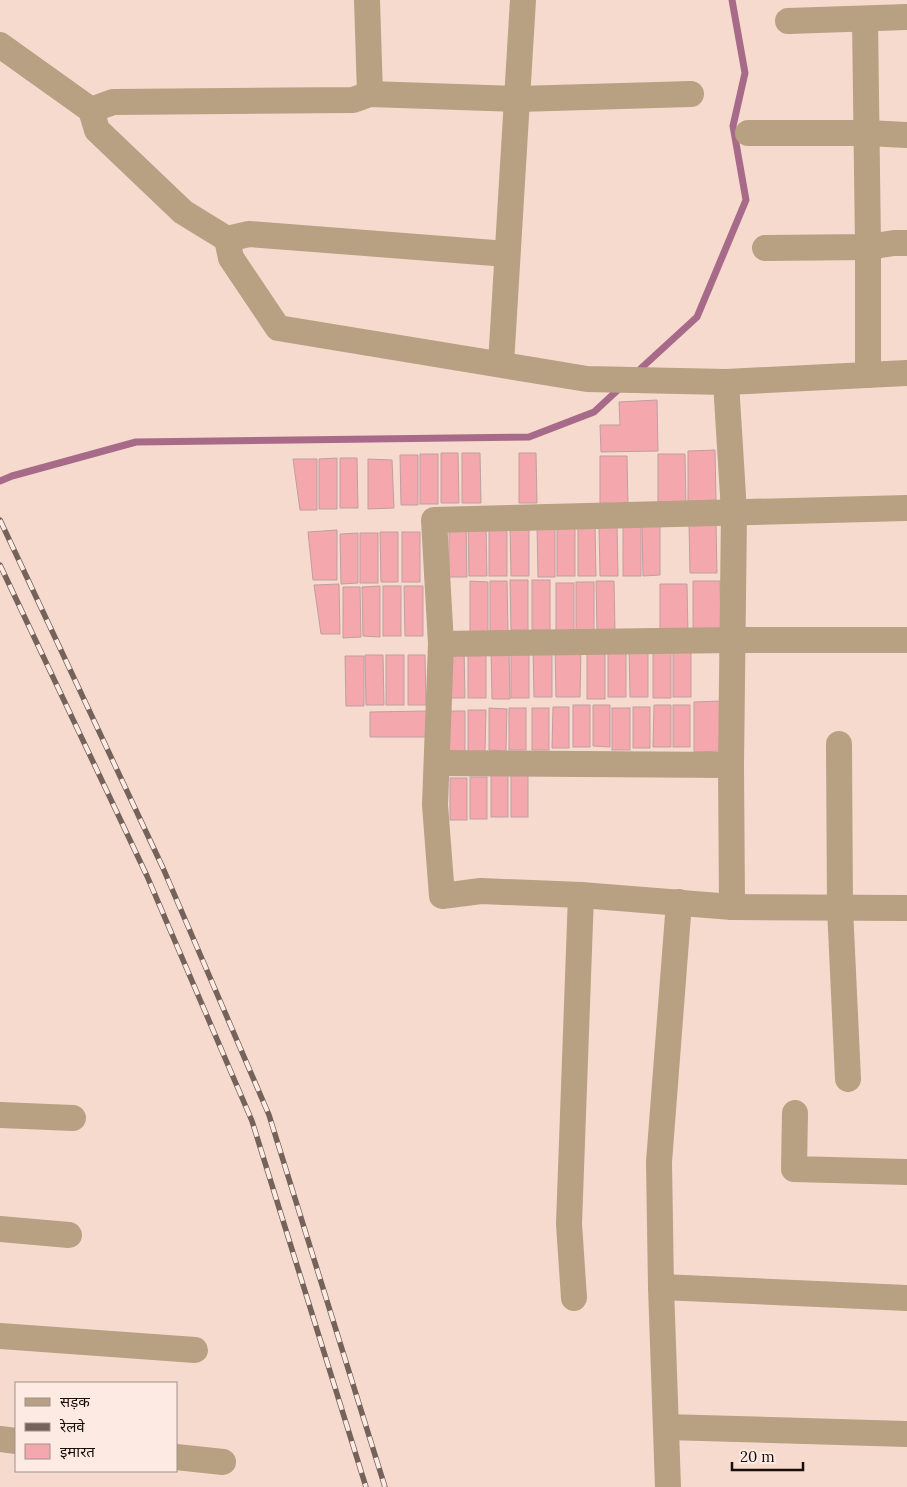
<svg xmlns="http://www.w3.org/2000/svg" width="907" height="1487" viewBox="0 0 907 1487" font-family="Lora,'Noto Sans Devanagari',serif">
	<style>
		.lines { fill: none; stroke-linecap: round; stroke-linejoin: round }
		.stream { stroke: #a76b89; stroke-width: 7 }
		.building { fill: #f4a8ad; stroke: #be9fa1 }
		.minor { stroke: #b8a082; stroke-width: 26 }
		.rail-casing { stroke: #74625b; stroke-width: 5.5 }
		.rail { stroke: #fceae3; stroke-width: 4; stroke-dasharray: 11; stroke-linecap: butt }
	</style>
	<rect width="100%" height="100%" fill="#f7dace"/>
	<g class="lines">
		<g class="stream">
			<path d="M637 372 697 317 746 200 733 126 745 73 732 0"/>
			<path d="M0 481 12 476 136 442 529 437 594 412 620 388"/>
		</g>
	</g>
	<g class="building">
		<path d="M657 400 658 451 601 452 600 425H620L619 402Z"/>
		<path d="M715 450 716 500 688 501V451Z"/>
		<path d="M441 453H458L459 503H441Z"/>
		<path d="M462 453H480L481 503H462Z"/>
		<path d="M519 453H536L537 503H519Z"/>
		<rect x="420" y="454" width="18" height="50"/>
		<path d="M658 454H685L686 504H658Z"/>
		<path d="M400 455H418V505H401Z"/>
		<path d="M600 456H627L628 506H600Z"/>
		<path d="M337 458V509H319V459Z"/>
		<path d="M340 458H357L358 508H340Z"/>
		<path d="M293 459H317V510H300Z"/>
		<path d="M368 459 392 460 394 508 368 509Z"/>
		<path d="M689 523H716L717 573H690Z"/>
		<rect x="489" y="525" width="18" height="51"/>
		<path d="M510 525H529V576H511Z"/>
		<path d="M578 525H595L596 576H578Z"/>
		<path d="M599 525H617L618 576H600Z"/>
		<path d="M642 525H660V575L643 576Z"/>
		<path d="M468 526H486L487 576H469Z"/>
		<rect x="557" y="526" width="18" height="50"/>
		<rect x="623" y="526" width="18" height="50"/>
		<path d="M449 527H466L467 577H449Z"/>
		<path d="M537 527H555V577H538Z"/>
		<path d="M337 530V580H313L308 532Z"/>
		<path d="M380 532H398V582H381Z"/>
		<rect x="402" y="532" width="18" height="50"/>
		<path d="M358 533V583L341 584 340 534Z"/>
		<rect x="360" y="533" width="18" height="50"/>
		<path d="M510 580H528V630H511Z"/>
		<rect x="532" y="580" width="18" height="50"/>
		<path d="M470 581 488 582V632H470Z"/>
		<path d="M490 581H507L508 631H490Z"/>
		<path d="M596 581H614L615 631H597Z"/>
		<path d="M693 581H720L721 631H693Z"/>
		<rect x="576" y="582" width="18" height="50"/>
		<rect x="556" y="583" width="18" height="50"/>
		<path d="M339 584 340 634H321L314 585Z"/>
		<path d="M660 584H687L688 634H660Z"/>
		<path d="M380 586V637L363 636 362 587Z"/>
		<rect x="383" y="586" width="18" height="50"/>
		<path d="M404 586H423V636H405Z"/>
		<path d="M343 587H360L361 637 343 638Z"/>
		<path d="M552 646V697H534L533 647Z"/>
		<path d="M555 647H581L580 697H556Z"/>
		<rect x="608" y="647" width="18" height="50"/>
		<path d="M629 647H648V697H630Z"/>
		<path d="M671 647V698H653V648Z"/>
		<rect x="673" y="647" width="18" height="50"/>
		<path d="M446 648H464L465 698H447Z"/>
		<rect x="468" y="648" width="18" height="50"/>
		<rect x="511" y="648" width="18" height="50"/>
		<path d="M491 649H509L510 699H492Z"/>
		<rect x="587" y="649" width="18" height="50"/>
		<path d="M365 655H383L384 705H366Z"/>
		<rect x="386" y="655" width="18" height="50"/>
		<path d="M408 655H425L426 705H408Z"/>
		<path d="M345 656H364V706H346Z"/>
		<path d="M721 701 722 751 694 752V702Z"/>
		<rect x="573" y="705" width="17" height="42"/>
		<path d="M593 705H610V747L593 746Z"/>
		<path d="M654 705H671V747H653Z"/>
		<rect x="673" y="705" width="17" height="42"/>
		<path d="M553 707H569V748H552Z"/>
		<rect x="633" y="707" width="17" height="41"/>
		<path d="M489 708 507 709 506 751 489 750Z"/>
		<rect x="509" y="708" width="17" height="42"/>
		<rect x="532" y="708" width="17" height="42"/>
		<rect x="612" y="708" width="18" height="42"/>
		<path d="M468 710H486L485 752H468Z"/>
		<path d="M427 711V737H370V712Z"/>
		<rect x="448" y="711" width="17" height="42"/>
		<rect x="491" y="775" width="17" height="42"/>
		<rect x="511" y="775" width="17" height="42"/>
		<rect x="470" y="777" width="17" height="42"/>
		<rect x="450" y="778" width="17" height="42"/>
	</g>
	<g class="lines">
		<g class="minor">
			<path d="M367 0 370 94"/>
			<path d="M865 19 868 247V375"/>
			<path d="M788 21 907 17"/>
			<path d="M0 45 91 110 97 130 183 212 227 239 249 234 507 254"/>
			<path d="M91 110 113 102 353 100 370 94 518 99 691 94"/>
			<path d="M748 133H867L907 135"/>
			<path d="M227 239 231 258 278 328 587 379 726 382 907 373"/>
			<path d="M765 248 868 247 894 243H907"/>
			<path d="M501 364 523 0"/>
			<path d="M726 382 734 512 731 765 732 907"/>
			<path d="M907 508 434 520 441 644 435 805 442 896 481 891 581 895 732 907 907 908"/>
			<path d="M441 644 733 640H907"/>
			<path d="M839 744 840 908 848 1079"/>
			<path d="M437 763 731 765"/>
			<path d="M795 1113 794 1169 907 1172"/>
			<path d="M0 1115 73 1118"/>
			<path d="M0 1229 69 1235"/>
			<path d="M661 1287 907 1298"/>
			<path d="M574 1298 569 1224 581 895"/>
			<path d="M0 1336 195 1350"/>
			<path d="M666 1427 907 1434"/>
			<path d="M0 1439 16 1441"/>
			<path d="M176 1457 223 1462"/>
			<path d="M668 1487 661 1287 659 1162 679 902"/>
		</g>
		<defs>
			<g id="rail">
				<path d="M0 520 163 868 269 1115 385 1487"/>
				<path d="M0 565 147 876 252 1121 366 1487"/>
			</g>
		</defs>
		<use href="#rail" class="rail-casing"/>
		<use href="#rail" class="rail"/>
	</g>
	<rect x="15" y="1382" width="162" height="90" fill="#fceae3" stroke="#a0928c"/>
	<rect x="25" y="1398" width="25" height="8" fill="#b8a082" stroke="#a0928c"/>
	<text x="60" y="1407" font-size="15" fill="#170e0a">सड़क</text>
	<rect x="25" y="1423" width="25" height="8" fill="#74625b" stroke="#a0928c"/>
	<text x="60" y="1432" font-size="15" fill="#170e0a">रेलवे</text>
	<rect x="25" y="1444" width="25" height="15" fill="#f4a8ad" stroke="#a0928c"/>
	<text x="60" y="1457" font-size="15" fill="#170e0a">इमारत</text>
	<path d="M732 1462v8h71v-8" fill="none" stroke="#170e0a" stroke-width="2.5"/>
	<text x="740" y="1462" font-size="15" fill="#170e0a" stroke="#fceae3" stroke-width="4" paint-order="stroke">20 m</text>
</svg>
